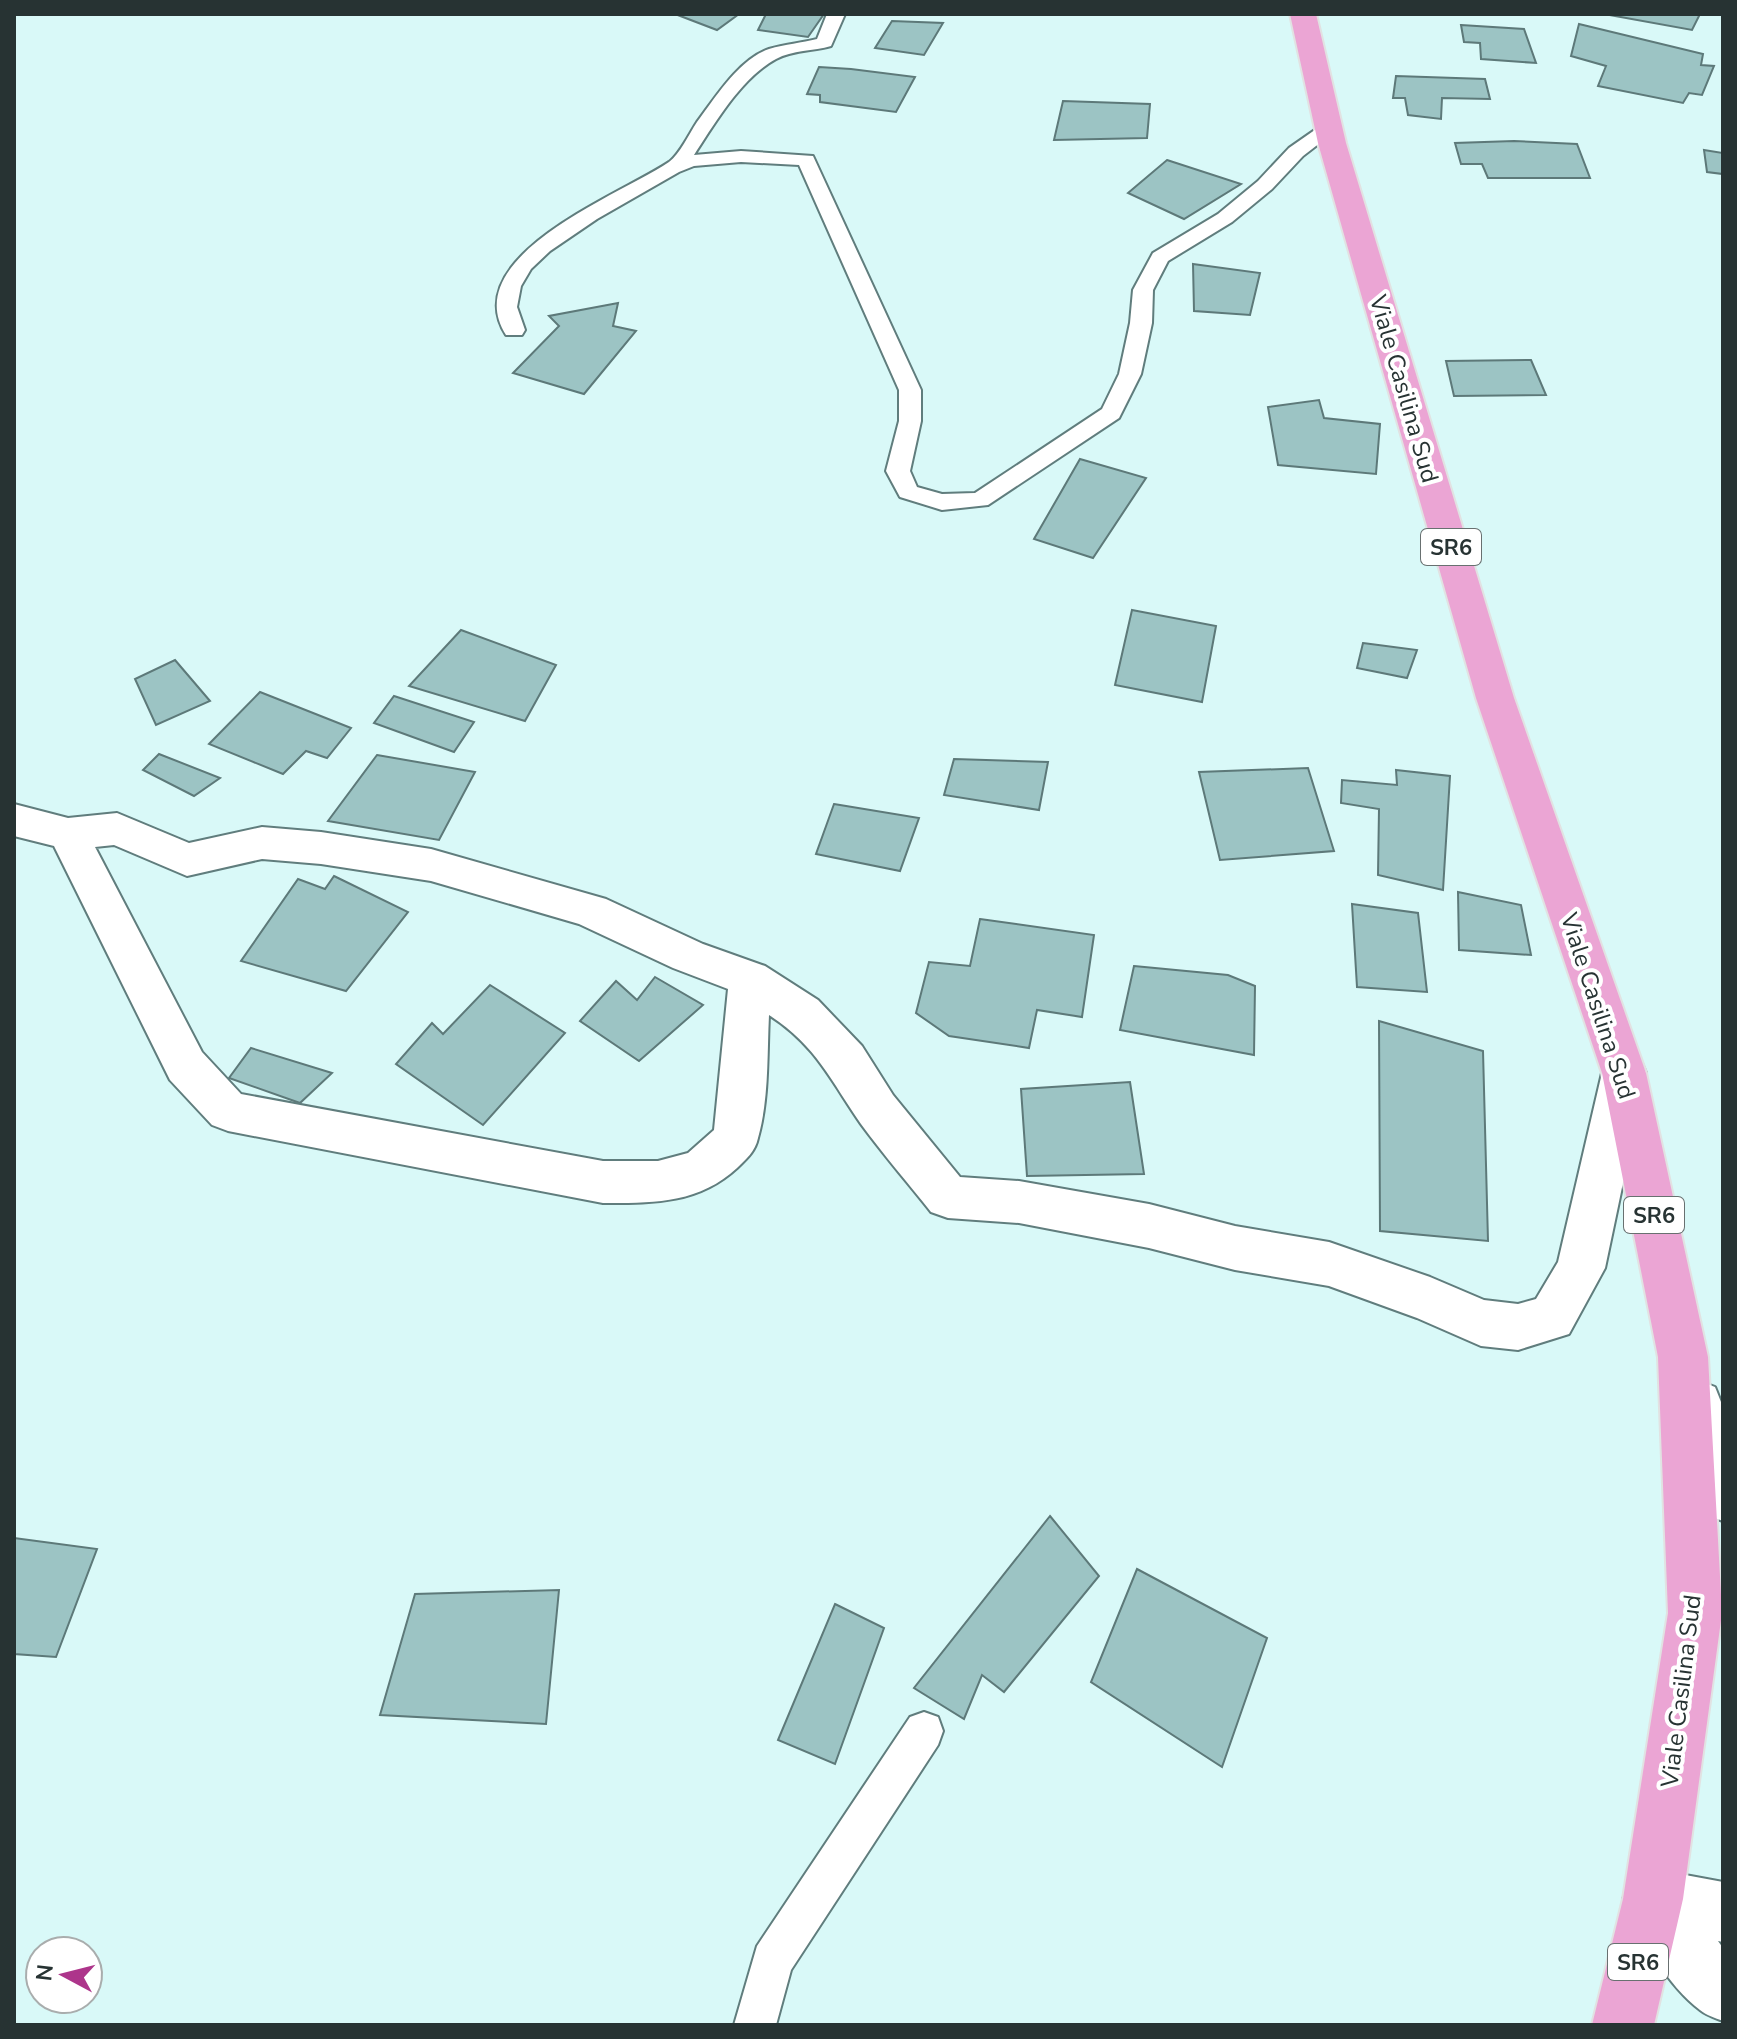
<svg xmlns="http://www.w3.org/2000/svg" width="1737" height="2039" viewBox="0 0 1737 2039" font-family="'Nunito Sans',sans-serif">
	<style>
		.building { fill: #9cc4c4; stroke: #5d7979; stroke-width: 2 }
		.lines { fill: none; stroke-linecap: round; stroke-linejoin: round }
		.service-casing { stroke: #607d7d; stroke-width: 4 }
		.minor-casing { stroke: #607d7d; stroke-width: 4 }
		.tertiary-casing { stroke: #607d7d; stroke-width: 4 }
		.primary-casing { stroke: #e1e2e2; stroke-width: 4 }
		.service { fill: #fff; fill-rule: evenodd }
		.minor { fill: #fff; fill-rule: evenodd }
		.tertiary { fill: #fff; fill-rule: evenodd }
		.primary { fill: #eba5d4; fill-rule: evenodd }
		.labels { text-anchor: middle; stroke-width: 8; stroke-linejoin: round; paint-order: stroke }
		.shield { fill: #fff; stroke: #687070; stroke-width: 2 }
		.shield-label { font-size: 22px; font-weight: bold; fill: #273333 }
		.street-label { font-size: 24px; fill: #273333; stroke: #fff }
	</style>
	<rect width="100%" height="100%" fill="#d9f9f8"/>
	<g class="building">
		<path d="M675 14H739L717 30Z"/>
		<path d="M766 14H824L808 37 758 30Z"/>
		<path d="M1604 14H1700L1692 30Z"/>
		<path d="M892 21 943 23 924 55 875 48Z"/>
		<path d="M1579 24 1703 54 1701 65 1714 66 1702 95 1689 93 1683 103 1598 86 1606 66 1571 56Z"/>
		<path d="M1461 25 1524 29 1536 63 1481 59 1480 43 1464 42Z"/>
		<path d="M819 67 851 69 915 77 896 112 820 102V95L807 94Z"/>
		<path d="M1396 76 1485 79 1490 99 1442 98 1441 119 1408 115 1405 98H1393Z"/>
		<path d="M1063 101 1150 104 1147 138 1054 140Z"/>
		<path d="M1514 141 1577 144 1590 178H1488L1482 164H1461L1455 143Z"/>
		<path d="M1704 150 1723 153V174L1707 172Z"/>
		<path d="M1167 160 1241 184 1184 219 1128 193Z"/>
		<path d="M1193 264 1260 273 1250 315 1194 311Z"/>
		<path d="M618 303 613 326 636 331 584 394 513 373 559 326 549 316Z"/>
		<path d="M1531 360 1546 395 1454 396 1446 361Z"/>
		<path d="M1319 400 1324 418 1380 424 1376 474 1278 465 1268 407Z"/>
		<path d="M1080 459 1146 478 1093 558 1034 539Z"/>
		<path d="M1132 610 1216 626 1202 702 1115 685Z"/>
		<path d="M461 630 556 665 525 721 409 686Z"/>
		<path d="M1363 643 1417 650 1407 678 1357 668Z"/>
		<path d="M175 660 210 701 156 725 135 679Z"/>
		<path d="M260 692 351 728 327 758 306 751 283 774 209 744Z"/>
		<path d="M394 696 474 722 454 752 374 723Z"/>
		<path d="M159 754 220 778 194 796 143 770Z"/>
		<path d="M377 755 475 772 439 840 328 821Z"/>
		<path d="M954 759 1048 762 1039 810 944 795Z"/>
		<path d="M1308 768 1334 851 1220 860 1199 772Z"/>
		<path d="M1396 770 1450 776 1443 890 1378 875 1379 809 1341 803 1342 780 1397 785Z"/>
		<path d="M834 804 919 818 900 871 816 854Z"/>
		<path d="M334 876 408 912 346 991 241 961 298 879 325 889Z"/>
		<path d="M1458 892 1521 905 1531 955 1459 950Z"/>
		<path d="M1352 904 1418 913 1427 992 1357 987Z"/>
		<path d="M980 919 1094 935 1082 1017 1037 1010 1029 1048 949 1036 916 1013 929 962 970 966Z"/>
		<path d="M1134 966 1228 975 1255 986 1254 1055 1120 1030Z"/>
		<path d="M655 977 703 1005 639 1061 580 1021 616 981 637 1000Z"/>
		<path d="M490 985 565 1033 483 1125 396 1064 432 1023 443 1034Z"/>
		<path d="M1379 1021 1483 1051 1488 1241 1380 1231Z"/>
		<path d="M251 1048 332 1073 300 1103 229 1078Z"/>
		<path d="M1130 1082 1144 1174 1027 1176 1021 1089Z"/>
		<path d="M1050 1516 1099 1576 1004 1692 982 1675 964 1719 914 1688Z"/>
		<path d="M14 1538 97 1549 56 1657 14 1654Z"/>
		<path d="M1137 1569 1267 1638 1222 1767 1091 1682Z"/>
		<path d="M559 1590 546 1724 380 1715 415 1594Z"/>
		<path d="M835 1604 884 1628 835 1764 778 1740Z"/>
	</g>
	<g class="lines">
		<defs>
			<g id="service">
				<path d="M827 14H845L831 46C814 51 792 50 776 59 741 78 715 123 694 155L741 151 813 156 921 390V421L910 471 917 487 942 494 975 493 1102 409 1119 374 1130 323 1133 290 1153 253 1218 214 1258 181 1289 148 1322 125H1336L1338 129 1303 156 1272 189 1232 222 1168 261 1153 290 1152 323 1141 374 1119 418 988 505 942 510 900 497 886 471 899 421V390L799 165 741 162 694 166 679 172 597 219 550 251 531 269 521 286 517 307 525 330 522 335H506C456 256 622 194 669 162 680 154 689 134 697 122 715 98 739 59 769 49 785 44 802 43 817 39Z"/>
				<path d="M924 1712 938 1717 943 1731 938 1745 791 1970 776 2025H734L757 1946 910 1717Z"/>
			</g>
			<path id="minor" d="M14 804 68 818 117 813 189 843 262 827 321 832 431 849 606 899 703 944 765 966 818 1000 862 1046 893 1095 960 1177 1019 1181 1149 1204 1235 1226 1329 1242 1430 1277 1484 1300 1518 1304 1536 1299 1558 1262 1602 1073 1608 1059 1624 1054 1640 1059 1646 1073 1605 1268 1569 1334 1518 1350 1481 1346 1417 1318 1329 1286 1235 1270 1149 1248 1019 1223 948 1218 931 1212C908 1183 883 1154 861 1124 831 1081 816 1045 769 1015 767 1055 769 1099 758 1138 755 1152 746 1159 737 1168 698 1204 653 1203 603 1203L228 1131 212 1125 170 1080 54 846 14 836ZM114 845 187 876 262 859 321 864 431 881 579 924 673 968 728 989 714 1130 688 1153 658 1161H603L241 1094 202 1052 95 847Z"/>
			<g id="tertiary">
				<path d="M1697 1380 1715 1387 1723 1407V1521L1704 1514 1672 1405 1679 1387Z"/>
				<path d="M1653 1869 1723 1882V1942L1718 1941 1723 1948V2021C1715 2018 1706 2015 1700 2010 1669 1987 1637 1934 1623 1899L1632 1878Z"/>
			</g>
			<path id="primary" d="M1290 14H1316L1346 143 1514 698 1646 1073 1708 1357 1722 1613 1683 1899 1654 2025H1592L1623 1899 1668 1613 1658 1357 1602 1073 1476 698 1318 143Z"/>
		</defs>
		<use href="#service" class="service-casing"/>
		<use href="#minor" class="minor-casing"/>
		<use href="#tertiary" class="tertiary-casing"/>
		<use href="#primary" class="primary-casing"/>
		<use href="#service" class="service"/>
		<use href="#minor" class="minor"/>
		<use href="#tertiary" class="tertiary"/>
		<use href="#primary" class="primary"/>
	</g>
	<g class="labels">
		<g class="shield">
			<rect x="1421" y="529" width="60" height="36" rx="6"/>
			<rect x="1624" y="1197" width="60" height="36" rx="6"/>
			<rect x="1608" y="1944" width="60" height="36" rx="6"/>
		</g>
		<g class="shield-label">
			<text x="1451" y="555">SR6</text>
			<text x="1654" y="1223">SR6</text>
			<text x="1638" y="1970">SR6</text>
		</g>
		<g class="street-label">
			<text transform="translate(1404 389) rotate(74)" y="8">Viale Casilina Sud</text>
			<text transform="translate(1598 1006) rotate(72)" y="8">Viale Casilina Sud</text>
			<text transform="translate(1681 1691) rotate(-83)" y="8">Viale Casilina Sud</text>
		</g>
	</g>
	<rect width="1737" height="2039" fill="none" stroke="#273333" stroke-width="32"/>
	<g transform="translate(64 1975) rotate(277)"><circle r="38" fill="#ffffff" stroke="#a9adad" stroke-width="2"/>
	<path d="M0-6L14 30L0 20L-14 30Z" fill="#ad358b"/>
	<text y="-12" font-size="22" font-weight="bold" text-anchor="middle" fill="#273333">N</text>
	</g>
</svg>
